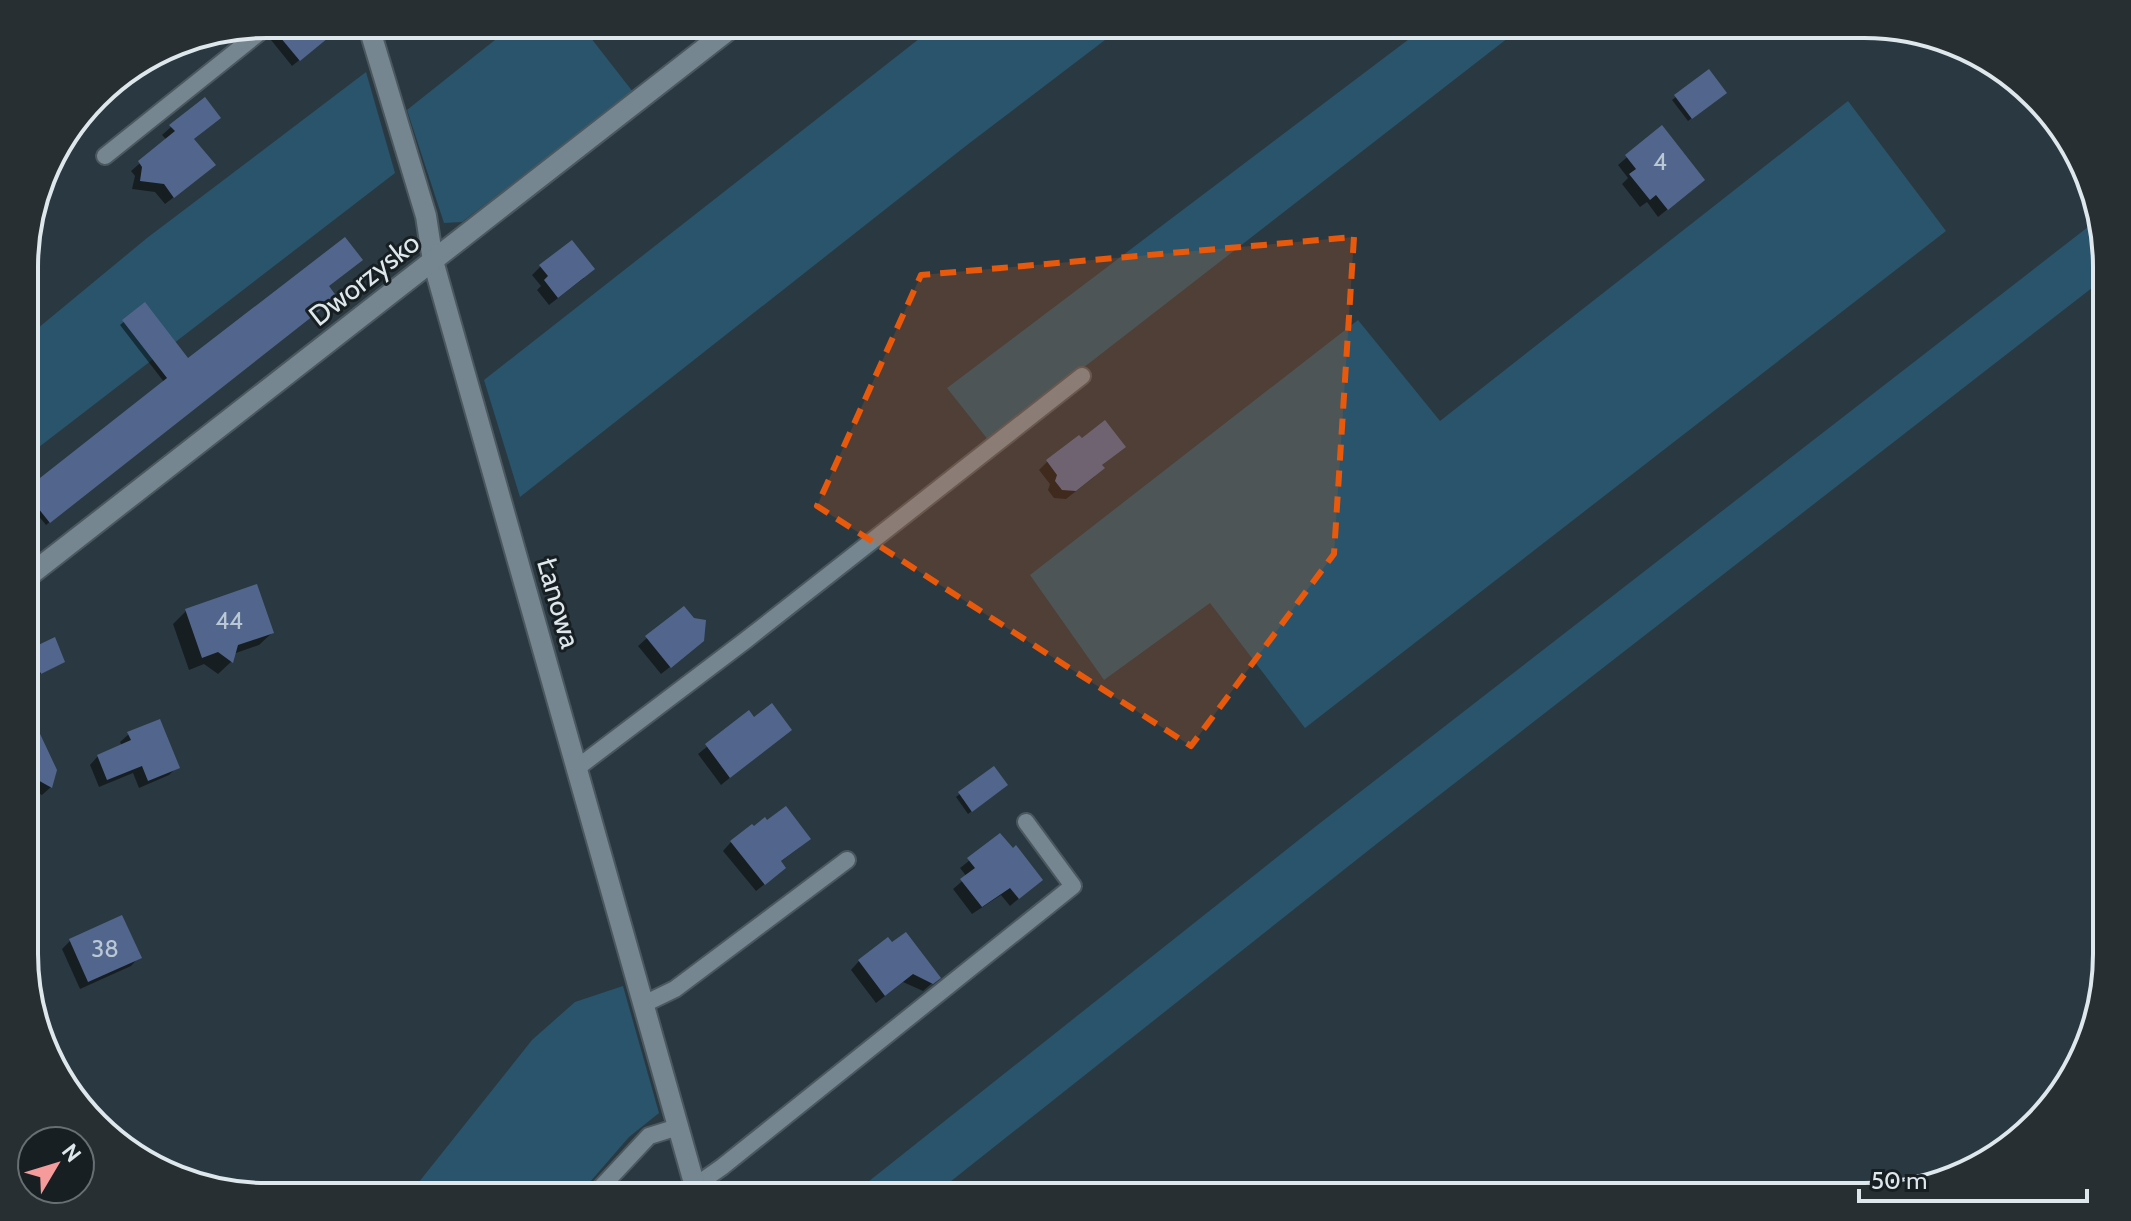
<svg xmlns="http://www.w3.org/2000/svg" width="2131" height="1221" viewBox="0 0 2131 1221" font-family="Cabin,sans-serif">
	<style>
		.green { fill: #29546b }
		.shadow { fill: #0007 }
		.building { fill: #52668d }
		.lines { fill: none; stroke-linecap: round; stroke-linejoin: round }
		.service-casing { stroke: #4b585f; stroke-width: 20 }
		.minor-casing { stroke: #4b585f; stroke-width: 24 }
		.service { stroke: #758690; stroke-width: 16 }
		.minor { stroke: #758690; stroke-width: 20 }
		.marked { fill: #e8590c; fill-opacity: 0.2; stroke: #e8590c; stroke-width: 6; stroke-dasharray: 16 10; stroke-linejoin: round }
		.labels { text-anchor: middle; stroke-width: 6; stroke-linejoin: round; paint-order: stroke }
		.number-label { font-size: 24px; fill: #bac7d4 }
		.street-label { font-size: 28px; fill: #dde7ec; stroke: #181f23 }
		.rim { fill: none; stroke: #dde7ec; stroke-width: 4 }
	</style>
	<rect width="100%" height="100%" fill="#2a3941"/>
	<g class="green">
		<path d="M515 24H580L633 92 462 222 444 223 407 110Z"/>
		<path d="M938 24H1126L967 145 520 497 484 380Z"/>
		<path d="M1429 24H1526L989 441 947 388Z"/>
		<path d="M366 72 395 173 26 457V338L147 238Z"/>
		<path d="M1848 101 1946 231 1305 728 1210 603 1104 680 1030 575 1358 320 1440 421Z"/>
		<path d="M2097 220 2106 251V277L1379 842 931 1197H849L1315 827Z"/>
		<path d="M623 986 659 1113 629 1137 577 1197H407L532 1040 575 1002Z"/>
	</g>
	<g class="shadow">
		<path d="M272 24H320L322 42 292 66 271 40 275 31Z"/>
		<path d="M1721 96 1688 121 1672 100 1676 97Z"/>
		<path d="M204 100 210 126 193 140 205 173 165 204 155 192 132 189 135 176 131 171 167 140 162 135 171 127Z"/>
		<path d="M1661 128 1694 188 1658 217 1647 202 1640 207 1622 184 1628 178 1618 165Z"/>
		<path d="M46 169 52 176 41 186Z"/>
		<path d="M541 266 584 278 549 305 537 290 541 286 532 275Z"/>
		<path d="M327 287 331 300 46 525 26 501V491L164 382 120 325 144 305 188 361Z"/>
		<path d="M1123 447 1101 466 1094 477 1066 499 1054 498 1048 490 1050 484 1039 470 1047 462Z"/>
		<path d="M186 611 272 633 259 645 233 654 231 662 218 674 204 664 189 670 173 624Z"/>
		<path d="M693 620V649L661 674 638 646 647 638Z"/>
		<path d="M31 650 63 662 37 676 27 654Z"/>
		<path d="M26 709 55 770 51 787 42 795 28 788 26 783Z"/>
		<path d="M749 713 754 720 789 730 721 785 698 754Z"/>
		<path d="M129 734 177 767 169 775 139 788 133 773 99 787 90 765 98 756 122 746 120 742Z"/>
		<path d="M993 769 1002 789 968 814 956 797Z"/>
		<path d="M1000 836 1041 880 1010 906 1001 895 972 914 953 889 967 877 960 868Z"/>
		<path d="M731 842 800 847 780 862 775 876 756 891 723 851Z"/>
		<path d="M70 941 139 957 131 966 80 989 62 949Z"/>
		<path d="M859 961 938 978 923 991 903 982 876 1003 851 970Z"/>
	</g>
	<g class="building">
		<path d="M296 24H345L300 61 280 37Z"/>
		<path d="M1709 69 1727 93 1692 119 1674 95Z"/>
		<path d="M205 97 221 118 194 139 216 165 174 198 164 184 140 181 142 167 138 161 175 131 169 125Z"/>
		<path d="M1662 125 1705 180 1668 210 1656 195 1650 200 1629 174 1636 169 1625 155Z"/>
		<path d="M345 237 363 260 329 286 337 297 50 523 26 493V489L167 378 122 320 145 302 188 358Z"/>
		<path d="M572 240 595 269 558 298 544 280 548 276 539 265Z"/>
		<path d="M1105 420 1126 447 1102 465 1105 468 1076 491 1062 490 1055 481 1057 475 1046 460 1079 435 1082 438Z"/>
		<path d="M257 584 274 633 238 645 233 663 218 652 202 658 185 609Z"/>
		<path d="M684 606 694 618 706 620 704 641 671 668 645 636Z"/>
		<path d="M55 637 65 662 41 674 30 649Z"/>
		<path d="M772 703 792 730 730 778 705 744 749 710 754 717Z"/>
		<path d="M26 704 57 770 52 788 36 779 34 775 26 779Z"/>
		<path d="M160 719 180 768 148 781 142 766 107 780 97 755 131 740 127 732Z"/>
		<path d="M994 766 1008 785 972 812 958 792Z"/>
		<path d="M786 806 811 839 781 861 786 868 765 885 730 841 752 824 754 826 765 817 767 820Z"/>
		<path d="M1000 833 1013 848 1016 845 1043 880 1019 899 1010 888 982 907 960 879 975 868 967 858Z"/>
		<path d="M122 915 142 958 88 982 69 939Z"/>
		<path d="M906 932 941 978 933 984 913 974 885 996 858 960 888 937 892 942Z"/>
	</g>
	<g class="lines">
		<defs>
			<g id="service">
				<path d="M105 156 270 24"/>
				<path d="M577 768 746 640 1082 376"/>
				<path d="M644 1004 675 989 847 860"/>
				<path d="M695 1186 722 1167 1073 886 1026 822"/>
				<path d="M592 1197 649 1136 678 1127"/>
			</g>
			<g id="minor">
				<path d="M368 24 426 216 433 261 698 1197"/>
				<path d="M26 578 736 24"/>
			</g>
		</defs>
		<use href="#service" class="service-casing"/>
		<use href="#minor" class="minor-casing"/>
		<use href="#service" class="service"/>
		<use href="#minor" class="minor"/>
	</g>
	<path class="marked" d="M1354 237 1334 554 1191 746 817 506 921 275Z"/>
	<g class="labels">
		<g class="number-label">
			<text x="1660" y="170">4</text>
			<text x="229" y="629">44</text>
			<text x="105" y="957">38</text>
		</g>
		<g class="street-label">
			<text transform="translate(364 279) rotate(-38)" y="10">Dworzysko</text>
			<text transform="translate(559 603) rotate(74)" y="10">Łanowa</text>
		</g>
	</g>
	<path d="M0 0H2131V1221H0ZM267 38H1864A229 229 0 0 1 2093 267V954A229 229 0 0 1 1864 1183H267A229 229 0 0 1 38 954V267A229 229 0 0 1 267 38Z" fill="#282f33" fill-rule="evenodd"/>
	<path class="rim" d="M267 38H1864A229 229 0 0 1 2093 267V954A229 229 0 0 1 1864 1183H267A229 229 0 0 1 38 954V267A229 229 0 0 1 267 38Z"/>
	<g transform="translate(56 1165) rotate(52)"><circle r="38" fill="#181f23" stroke="#676f73" stroke-width="2"/>
	<path d="M0-6L14 30L0 20L-14 30Z" fill="#f59b9b"/>
	<text y="-12" font-size="22" font-weight="bold" text-anchor="middle" fill="#dde7ec">N</text>
	</g>
	<path d="M1859 1189v12h228v-12" fill="none" stroke="#dde7ec" stroke-width="4"/>
	<text x="1871" y="1189" font-size="24" fill="#dde7ec" stroke="#181f23" stroke-width="6" paint-order="stroke">50 m</text>
</svg>
